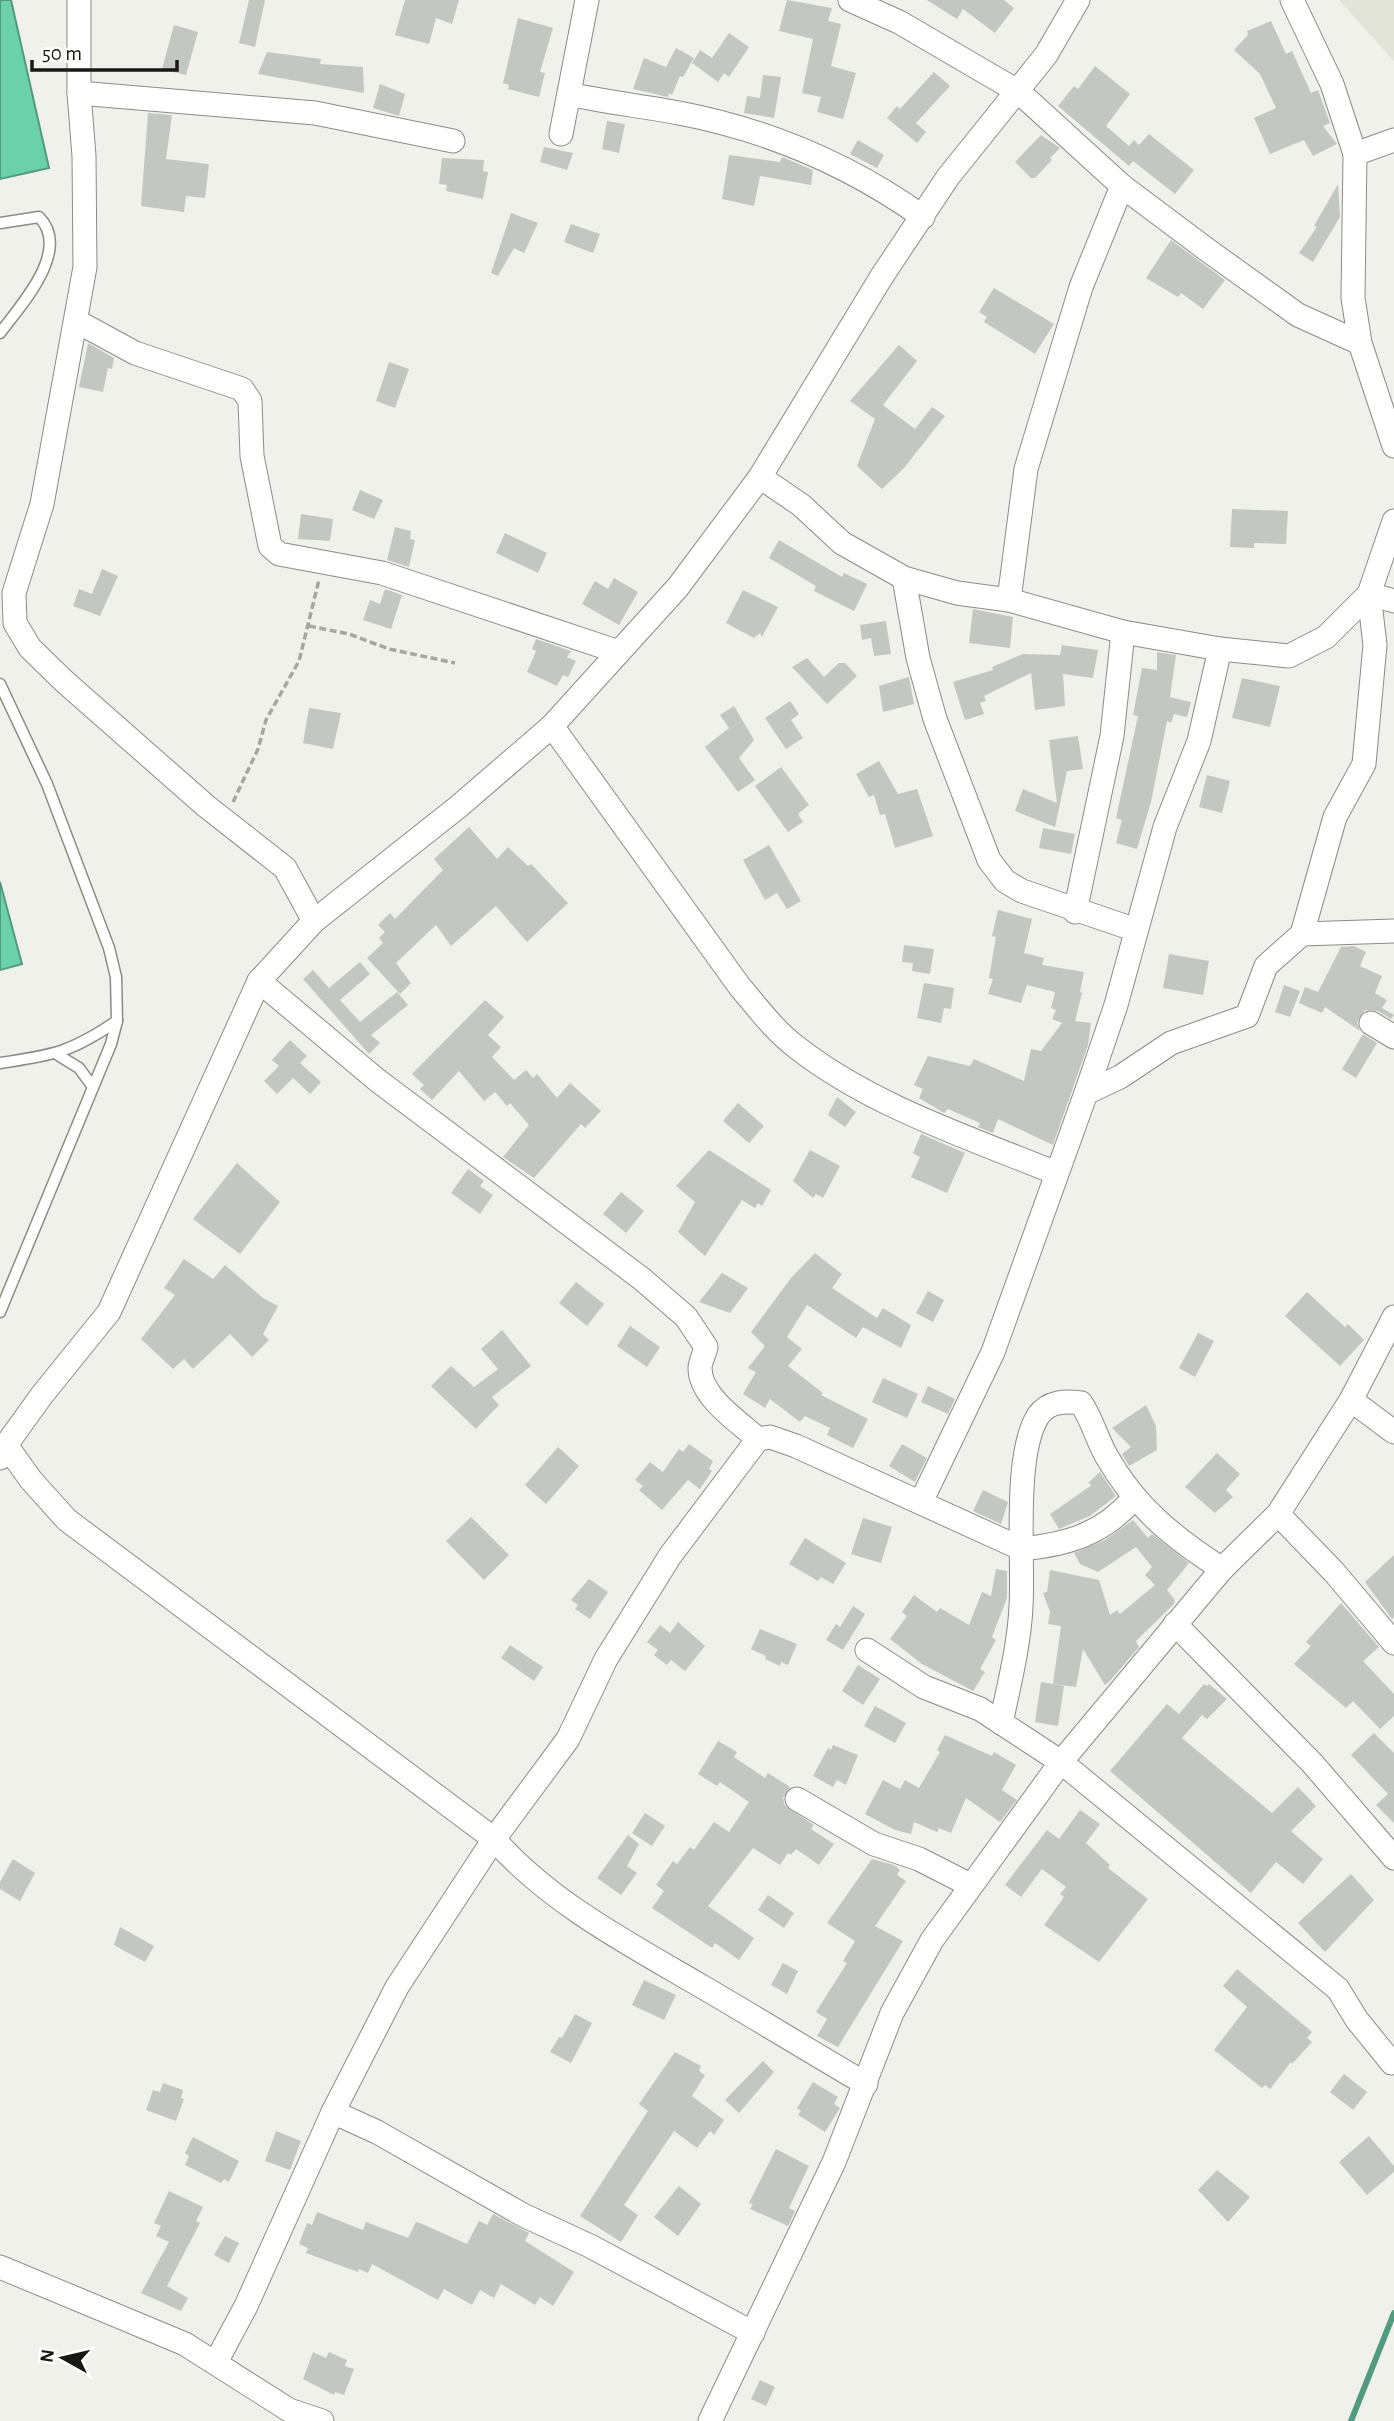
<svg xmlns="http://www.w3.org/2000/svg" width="1394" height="2421" viewBox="0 0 1394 2421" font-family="'Alegreya Sans',sans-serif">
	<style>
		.built { fill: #e2e4d7 }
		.water { fill: #6bd1ad; stroke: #529a80; stroke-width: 2 }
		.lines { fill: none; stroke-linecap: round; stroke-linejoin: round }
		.stream { stroke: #529a80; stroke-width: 6 }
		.building { fill: #c3c7c2 }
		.lane-casing { stroke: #8b8c87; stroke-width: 13 }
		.street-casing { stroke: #8b8c87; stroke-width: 25 }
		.path { stroke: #a6a7a2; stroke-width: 3.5; stroke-dasharray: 7 3.5; stroke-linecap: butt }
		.lane { stroke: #fff; stroke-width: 10 }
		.street { stroke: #fff; stroke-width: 23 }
	</style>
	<rect width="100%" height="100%" fill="#f0f1eb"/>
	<path class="built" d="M1339 0H1394V61Z"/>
	<g class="water">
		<path d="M0 0H11L49 168 0 179Z"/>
		<path d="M0 882 22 964 0 970Z"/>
	</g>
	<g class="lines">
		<path class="stream" d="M1351 2421 1394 2313"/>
	</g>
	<g class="building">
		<path d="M249 0H265L255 47 239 43Z"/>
		<path d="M405 0H459L452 24 436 18 429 44 395 35Z"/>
		<path d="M787 0 832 8 828 21 841 24 831 66 856 73 843 119 817 112 821 97 802 93 813 39 779 31Z"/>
		<path d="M927 0H1004L1014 8 995 33 963 9 957 19Z"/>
		<path d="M518 18 553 28 540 72 545 73 539 97 508 89 509 85 503 83Z"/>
		<path d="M1271 21 1286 54 1292 51 1311 93 1318 90 1330 123 1323 126 1337 144 1313 156 1304 140 1270 154 1254 118 1276 108 1260 74 1234 50 1248 35 1247 31Z"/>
		<path d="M174 25 198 32 186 75 162 69Z"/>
		<path d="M729 33 749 47 729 77 724 73 718 82 692 63 700 50 712 58Z"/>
		<path d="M676 48 694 58 683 77 680 76 672 95 669 93 668 97 633 89 644 58 666 67Z"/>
		<path d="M267 52 321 59 320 64 363 67 364 93 258 74Z"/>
		<path d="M1095 66 1130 94 1106 126 1129 146 1134 140 1139 145 1149 134 1194 170 1175 194 1133 161 1129 166 1058 106 1074 86 1078 89Z"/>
		<path d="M934 72 950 86 916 123 926 132 917 143 887 118 897 106 900 109Z"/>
		<path d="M763 75 781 77 774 118 744 113 747 96 760 98Z"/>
		<path d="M380 84 405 94 399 116 373 108Z"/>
		<path d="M148 113 172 115 166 159 209 164 205 198 186 196 184 212 141 206Z"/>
		<path d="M607 121 625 124 619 153 602 149Z"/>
		<path d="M1041 135 1060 148 1050 158 1052 160 1035 178H1031L1015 162Z"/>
		<path d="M858 140 884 155 877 168 850 154Z"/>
		<path d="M544 147 573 153 567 170 540 162Z"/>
		<path d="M729 155 780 162 782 157 813 170 811 185 760 176 754 206 722 199Z"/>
		<path d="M442 158 484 160 483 171 488 172 483 199 446 191 447 185 439 184Z"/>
		<path d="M1338 184 1340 217 1313 262 1299 253 1317 227 1314 226Z"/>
		<path d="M511 213 538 223 524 253 514 248 498 276 491 273Z"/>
		<path d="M571 224 600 234 593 253 564 242Z"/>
		<path d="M1171 240 1225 280 1203 309 1181 293 1178 297 1146 278Z"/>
		<path d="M994 288 1054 324 1035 354 984 322 987 317 979 312Z"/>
		<path d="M88 343 114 358 112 369 108 368 103 392 79 387Z"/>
		<path d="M899 345 917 361 883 405 915 429 932 407 945 416 904 468 882 489 857 466 875 419 850 401Z"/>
		<path d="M389 362 409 369 395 408 376 401Z"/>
		<path d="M360 490 383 500 374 519 352 510Z"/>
		<path d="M1232 509 1288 511 1286 544 1254 543V548L1230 547Z"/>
		<path d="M301 514 333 519 330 541 298 539Z"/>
		<path d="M395 527 411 531 410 539 415 540 409 567 387 560Z"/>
		<path d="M505 533 547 553 538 573 496 553Z"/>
		<path d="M779 540 842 577 844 573 867 584 854 611 814 591 816 586 769 558Z"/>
		<path d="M102 569 118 576 100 616 73 606 79 589 92 594Z"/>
		<path d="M614 578 638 592 619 625 582 604 595 581 608 589Z"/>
		<path d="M385 589 402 595 391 629 363 620 370 600 380 604Z"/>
		<path d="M743 590 778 607 762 637 760 633 754 638 726 623Z"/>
		<path d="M973 609 1013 617 1010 648 969 643Z"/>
		<path d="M886 621 891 654 874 656 871 638 862 640 860 625Z"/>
		<path d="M536 639 571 651 567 657 576 661 568 677 563 675 557 686 527 672 536 651 532 649Z"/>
		<path d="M1062 645 1098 650 1093 678 1063 674 1065 706 1035 710 1031 673 984 696 986 701 980 703 984 714 965 720 953 682 993 670 992 667 1023 654 1060 655Z"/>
		<path d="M1157 652 1176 655 1170 697 1191 702 1187 717 1174 714 1171 723 1167 721 1151 802 1137 849 1116 843 1122 820 1116 818 1138 716 1133 715 1142 668 1157 670Z"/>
		<path d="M807 658 824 677 839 663H845L857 676 827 704 792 667Z"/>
		<path d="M909 677 914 704 883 712 879 686Z"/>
		<path d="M1242 678 1280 686 1270 727 1232 718Z"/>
		<path d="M790 701 799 714 791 720 803 738 786 749 765 718Z"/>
		<path d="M734 706 754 740 739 758 755 780 738 792 705 747 729 728 720 715Z"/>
		<path d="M309 708 341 713 333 749 303 743Z"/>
		<path d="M1078 736 1083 769 1067 771 1055 827 1015 811 1023 789 1057 803 1049 740Z"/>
		<path d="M879 761 898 794 917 789 933 836 895 848 885 814 880 815 874 795 869 797 856 774Z"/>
		<path d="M781 767 809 805 798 814 803 822 788 832 755 786Z"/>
		<path d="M1207 775 1230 781 1222 813 1199 807Z"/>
		<path d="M469 827 497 859 508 847 528 866 531 864 568 903 527 942 496 906 451 946 436 925 396 963 411 983 400 994 367 958 383 943 379 938 385 932 378 925 390 913 395 919 443 870 434 859Z"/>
		<path d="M1043 828 1075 834 1071 854 1039 848Z"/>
		<path d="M769 845 801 901 787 909 777 893 765 900 743 860Z"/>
		<path d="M998 910 1032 919 1024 953 1044 958 1042 965 1084 972 1080 992 1082 993 1075 1021 1091 1023 1088 1045 1053 1145 998 1119 993 1133 978 1127 980 1123 948 1109 944 1113 919 1098 923 1089 914 1085 928 1056 970 1066 974 1059 1024 1081 1031 1049 1041 1051 1062 1023 1052 1019 1056 1010 1051 1008 1055 992 1027 985 1021 1003 988 994 993 979 989 978 996 937 992 936Z"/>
		<path d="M904 945 934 949 930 974 912 971 913 963 902 962Z"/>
		<path d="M1354 946 1366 952 1360 966 1382 976 1375 993 1387 1000 1382 1008 1394 1015 1391 1019 1378 1011 1365 1010 1357 1022 1360 1031 1325 1007 1322 1013 1299 1003 1305 987 1318 992 1341 947Z"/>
		<path d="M1169 954 1209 961 1203 995 1163 988Z"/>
		<path d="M360 962 370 974 340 1000 360 1022 397 992 408 1005 371 1035 380 1043 369 1054 303 979 313 970 329 988Z"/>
		<path d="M924 983 954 988 951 1009 944 1008 941 1023 917 1018Z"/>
		<path d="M1284 985 1300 991 1290 1017 1275 1012Z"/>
		<path d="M485 1000 504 1017 488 1035 501 1047 492 1057 514 1080 526 1070 533 1078 537 1074 557 1098 570 1083 601 1111 585 1128 581 1124 534 1178 503 1157 529 1125 510 1103 507 1106 495 1092 484 1101 459 1071 432 1100 420 1089 424 1085 412 1074Z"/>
		<path d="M1363 1034 1377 1043 1356 1078 1342 1069Z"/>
		<path d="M290 1040 307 1056 300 1063 321 1082 310 1094 293 1078 277 1094 264 1081 279 1066 272 1060Z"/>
		<path d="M837 1097 856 1112 845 1127 828 1115Z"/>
		<path d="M738 1103 764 1126 749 1143 723 1121Z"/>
		<path d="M921 1134 965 1153 947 1193 911 1177 920 1157 913 1153Z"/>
		<path d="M709 1150 771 1190 762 1206 758 1203 755 1208 742 1200 705 1256 678 1232 695 1202 676 1186Z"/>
		<path d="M810 1150 840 1166 823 1198 816 1194 813 1198 793 1181Z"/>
		<path d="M237 1163 280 1202 240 1254 193 1219Z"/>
		<path d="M468 1169 484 1181 480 1186 493 1195 480 1214 451 1193Z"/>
		<path d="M621 1192 644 1211 626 1233 603 1214Z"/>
		<path d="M815 1253 842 1274 832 1288 877 1318 883 1308 911 1325 901 1348 863 1327 856 1338 807 1305 787 1337 802 1349 788 1366 823 1393 821 1395 868 1419 853 1448 827 1435 830 1428 805 1416 800 1422 770 1399 765 1408 743 1394 756 1372 748 1368 765 1346 751 1332 791 1278Z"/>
		<path d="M184 1259 213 1279 225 1265 263 1298 278 1306 263 1334 269 1340 252 1357 230 1334 193 1369 184 1359 173 1369 141 1339 175 1295 164 1288Z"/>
		<path d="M722 1273 748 1288 730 1313 699 1302Z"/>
		<path d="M576 1282 604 1304 587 1326 559 1303Z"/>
		<path d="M928 1291 944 1300 933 1322 916 1313Z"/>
		<path d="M1307 1292 1345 1327 1348 1324 1364 1340 1340 1366 1285 1316Z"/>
		<path d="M630 1326 660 1347 647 1367 617 1346Z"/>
		<path d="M502 1330 531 1366 492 1397 499 1405 476 1429 431 1386 451 1366 474 1387 498 1369 481 1349Z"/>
		<path d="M1198 1333 1214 1341 1195 1377 1179 1368Z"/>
		<path d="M883 1378 918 1394 907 1418 872 1402Z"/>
		<path d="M928 1386 955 1399 948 1414 921 1402Z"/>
		<path d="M1146 1405 1156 1426 1157 1450 1129 1466 1122 1454 1131 1447 1112 1428Z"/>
		<path d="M689 1444 713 1461 709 1469 712 1471 700 1489 688 1480 662 1510 639 1490 643 1486 635 1480 650 1462 663 1472 679 1449 683 1452Z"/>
		<path d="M902 1444 927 1458 915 1482 889 1466Z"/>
		<path d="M558 1447 579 1466 546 1504 525 1485Z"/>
		<path d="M1217 1453 1240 1474 1226 1490 1233 1497 1215 1513 1185 1487Z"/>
		<path d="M1100 1472 1116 1496 1090 1516 1059 1529 1050 1514 1092 1485 1088 1483Z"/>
		<path d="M983 1490 1008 1502 1001 1524 973 1511Z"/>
		<path d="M471 1517 509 1555 484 1580 446 1541Z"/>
		<path d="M863 1518 892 1527 881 1563 851 1554Z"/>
		<path d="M1133 1520 1148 1538 1152 1534 1189 1563 1167 1590 1175 1600 1174 1604 1136 1641 1139 1647 1109 1682 1105 1685 1083 1649 1076 1687 1053 1684 1061 1626 1048 1624 1050 1612 1043 1593 1047 1592 1050 1570 1099 1580 1110 1615 1117 1610 1120 1614 1155 1585 1145 1575 1152 1567 1136 1547 1098 1572 1080 1564 1074 1553 1105 1540Z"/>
		<path d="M805 1538 846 1563 833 1584 821 1577 818 1581 789 1564Z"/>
		<path d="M1394 1555V1617L1392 1619 1365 1582Z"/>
		<path d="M996 1569 1007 1571V1598L992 1637 996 1640 980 1669 985 1672 973 1691 922 1664 890 1639 907 1616 902 1612 914 1595 937 1612 940 1608 969 1625 982 1592 991 1596Z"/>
		<path d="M589 1579 608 1592 590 1619 575 1609 578 1605 571 1600Z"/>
		<path d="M1341 1603 1379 1647 1363 1661 1394 1694V1716L1380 1729 1353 1701 1346 1708 1294 1664 1311 1646 1306 1642Z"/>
		<path d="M853 1606 865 1614 843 1650 826 1640 836 1624 840 1627Z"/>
		<path d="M678 1622 705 1646 685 1671 671 1660 667 1665 654 1655 658 1650 647 1642 660 1625 670 1633Z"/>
		<path d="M760 1629 797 1644 788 1665 781 1662 780 1666 765 1659 766 1656 751 1649Z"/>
		<path d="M510 1645 543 1667 534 1681 501 1658Z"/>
		<path d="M858 1665 880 1679 863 1705 842 1691Z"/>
		<path d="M1041 1682 1064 1686 1058 1726 1035 1722Z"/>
		<path d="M1204 1684 1207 1686 1209 1684 1227 1699 1207 1719 1202 1715 1182 1738 1272 1813 1298 1787 1316 1806 1291 1831 1323 1859 1303 1884 1276 1862 1251 1893 1110 1771 1167 1704 1179 1714Z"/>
		<path d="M875 1706 906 1723 895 1743 864 1726Z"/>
		<path d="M1374 1733 1394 1753V1823L1376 1805 1388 1794 1351 1755Z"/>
		<path d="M945 1735 992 1756 994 1752 1016 1765 1002 1790 1017 1800 1000 1822 966 1798 951 1833 939 1828 937 1832 914 1822 911 1834 895 1830 865 1814 883 1780 900 1789 905 1780 919 1788 940 1752 937 1750Z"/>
		<path d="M718 1741 737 1752 734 1757 765 1778 768 1773 790 1787 783 1798 785 1806 814 1825 811 1829 834 1844 819 1865 796 1849 791 1855 788 1853 780 1865 753 1848 708 1906 754 1938 739 1960 715 1943 712 1948 652 1908 664 1891 656 1885 673 1861 677 1864 690 1847 694 1850 714 1822 729 1832 749 1802 720 1782 717 1786 698 1774Z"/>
		<path d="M833 1745 858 1755 846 1785 837 1780 833 1787 813 1776 828 1748 831 1750Z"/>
		<path d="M1080 1810 1100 1824 1086 1843 1110 1865 1108 1868 1148 1899 1099 1962 1044 1925 1064 1897 1060 1894 1066 1887 1042 1869 1021 1897 1005 1885 1047 1830 1059 1839Z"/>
		<path d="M645 1813 665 1826 652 1846 632 1833Z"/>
		<path d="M628 1835 639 1844 627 1866 637 1873 621 1895 597 1878Z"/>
		<path d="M13 1859 35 1873 20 1901 0 1889V1882Z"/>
		<path d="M872 1859 894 1865 900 1870 897 1875 906 1881 875 1926 903 1941 838 2047 817 2036 827 2019 816 2012 847 1963 843 1961 855 1941 827 1923Z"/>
		<path d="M1351 1874 1374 1900 1325 1952 1298 1923Z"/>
		<path d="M768 1895 794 1913 784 1928 758 1910Z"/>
		<path d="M120 1927 154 1946 145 1962 114 1945Z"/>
		<path d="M783 1963 798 1971 787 1994 771 1985Z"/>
		<path d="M1237 1969 1312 2032 1307 2038 1312 2042 1292 2064 1291 2062 1270 2089 1265 2085 1262 2088 1214 2050 1247 2007 1223 1986Z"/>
		<path d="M644 1980 676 1995 664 2020 632 2005Z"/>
		<path d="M575 2014 592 2023 571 2063 550 2052 559 2037 562 2038Z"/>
		<path d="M675 2052 701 2066 699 2071 705 2075 692 2096 724 2120 714 2135 710 2131 697 2148 674 2131 624 2205 638 2215 621 2242 580 2216 648 2111 639 2104Z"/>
		<path d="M763 2061 774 2072 739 2113 725 2100Z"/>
		<path d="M1344 2074 1367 2092 1353 2110 1330 2092Z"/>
		<path d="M813 2082 838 2097 834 2104 840 2108 825 2132 798 2115 801 2111 797 2108Z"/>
		<path d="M163 2083 183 2090 181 2098 184 2099 176 2121 146 2110 153 2090 160 2092Z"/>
		<path d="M276 2131 301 2141 290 2170 265 2161Z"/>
		<path d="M1369 2136 1394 2166V2172L1367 2195 1339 2162Z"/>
		<path d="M193 2137 239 2161 229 2182 224 2179 221 2183 185 2165 189 2156 185 2153Z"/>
		<path d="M776 2149 809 2166 789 2208 795 2211 788 2226 750 2209 753 2204 749 2203Z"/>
		<path d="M1217 2170 1250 2197 1228 2222 1198 2190Z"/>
		<path d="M679 2186 701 2204 678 2236 654 2217Z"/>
		<path d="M169 2191 203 2207 196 2221 200 2223 167 2286 188 2298 181 2311 141 2293 169 2242 156 2236 161 2226 154 2223Z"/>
		<path d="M317 2212 363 2230 366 2222 408 2238 416 2222 420 2223 467 2244 479 2221 487 2225 493 2214 529 2233 525 2241 574 2272 553 2306 540 2297 535 2305 501 2284 494 2298 480 2290 472 2305 444 2289 438 2300 372 2264 368 2273 359 2269 358 2272 306 2253 308 2248 299 2244 307 2223 312 2225Z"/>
		<path d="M225 2236 239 2243 229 2263 214 2255Z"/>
		<path d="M313 2352 326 2358 329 2352 347 2360 345 2366 354 2369 344 2395 335 2392 334 2395 303 2379Z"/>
		<path d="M760 2380 775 2387 766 2406 751 2399Z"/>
	</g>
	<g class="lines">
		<defs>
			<g id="lane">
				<path d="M0 223 39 217C72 250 21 305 0 333"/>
				<path d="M0 684 47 784 109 948 116 977 117 1021C71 1052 55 1055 0 1063"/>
				<path d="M58 1055 79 1068 93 1087"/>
				<path d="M0 1312 111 1044 117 1021"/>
			</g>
			<g id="street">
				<path d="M79 0V93L84 156 85 267 42 504 14 593 15 623 30 648 65 682 206 806 285 868 314 921"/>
				<path d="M850 0 899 22 1019 92 1122 186 1206 249 1298 315 1360 343"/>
				<path d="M1292 0 1332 84 1355 154 1353 298 1360 343 1394 446"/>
				<path d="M79 93 315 113 453 141"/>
				<path d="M569 94C605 102 642 106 679 113 768 130 850 165 923 217"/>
				<path d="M561 134 587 0"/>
				<path d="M1355 154 1394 140"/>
				<path d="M78 322 135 353 242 389 250 401 252 456 270 546 279 554 382 573 619 652"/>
				<path d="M760 477 801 505 842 543 904 578 957 593 1009 600 1123 632 1220 649 1289 656 1326 637 1369 594 1394 601"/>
				<path d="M904 578 918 658 935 719 989 860 1005 881 1022 891 1136 930"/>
				<path d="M1009 600 1026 469 1081 287 1122 186"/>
				<path d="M552 726 740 987C758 1008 774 1030 795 1046 869 1105 970 1138 1056 1173"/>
				<path d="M1075 912 1112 736 1123 632"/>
				<path d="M1302 934 1394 931"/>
				<path d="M259 981 377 1080 642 1279 686 1317 706 1347C705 1353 700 1362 700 1368 700 1397 739 1422 758 1439"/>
				<path d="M1371 1023 1394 1037"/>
				<path d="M1086 1093 1120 1077 1171 1043 1247 1016 1266 966 1302 934 1335 817 1364 764 1375 645 1369 594 1394 521"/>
				<path d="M1351 1400 1394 1432"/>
				<path d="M6 1445 31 1480 67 1520 494 1839C549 1902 629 1944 701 1986 756 2018 811 2052 866 2084"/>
				<path d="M0 1458 6 1445 42 1395 109 1312 259 981 314 921 458 807 552 726 678 587 760 477 882 276 948 177 1046 55 1078 0"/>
				<path d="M921 1502 993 1352 1086 1093 1116 1005 1165 827 1199 741 1220 649"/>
				<path d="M1278 1514 1334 1572 1394 1643"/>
				<path d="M1175 1624 1312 1763 1394 1858"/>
				<path d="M867 1650 924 1687 980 1709 1061 1762 1338 1989 1357 2020 1392 2063"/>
				<path d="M1001 1723C1009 1685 1019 1646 1021 1607 1024 1558 1013 1456 1038 1416 1048 1401 1065 1401 1081 1403 1092 1419 1097 1440 1107 1457 1136 1508 1174 1538 1222 1569"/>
				<path d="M797 1799 874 1844 919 1859 970 1885"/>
				<path d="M333 2112 377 2132 523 2215 590 2246 753 2333"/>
				<path d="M0 2267 185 2344 289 2410 322 2421"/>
				<path d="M216 2362 246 2306 333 2112 397 1987 494 1839 568 1739 606 1659 670 1556 758 1439 770 1437 796 1446 1022 1549C1069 1544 1103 1534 1134 1498"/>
				<path d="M710 2421 834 2162 892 2013 932 1940 1061 1762 1222 1569 1278 1514 1351 1400 1394 1317"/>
			</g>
		</defs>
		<use href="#lane" class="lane-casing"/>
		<use href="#street" class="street-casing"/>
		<g class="path">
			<path d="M309 626 349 634 389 649 455 663"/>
			<path d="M233 802 258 749 266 720 299 661 319 580"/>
		</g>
		<use href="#lane" class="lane"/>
		<use href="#street" class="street"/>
	</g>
	<g transform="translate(63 2358) rotate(278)" stroke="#fffffe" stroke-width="5" paint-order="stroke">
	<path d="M0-5L12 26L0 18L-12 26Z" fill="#181916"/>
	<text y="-10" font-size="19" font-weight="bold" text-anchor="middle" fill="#181916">N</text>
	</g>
	<path d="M32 60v10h145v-10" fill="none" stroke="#181916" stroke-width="3.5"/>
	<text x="42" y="60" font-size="21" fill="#181916" stroke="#fffffe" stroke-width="5" paint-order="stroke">50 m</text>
</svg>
